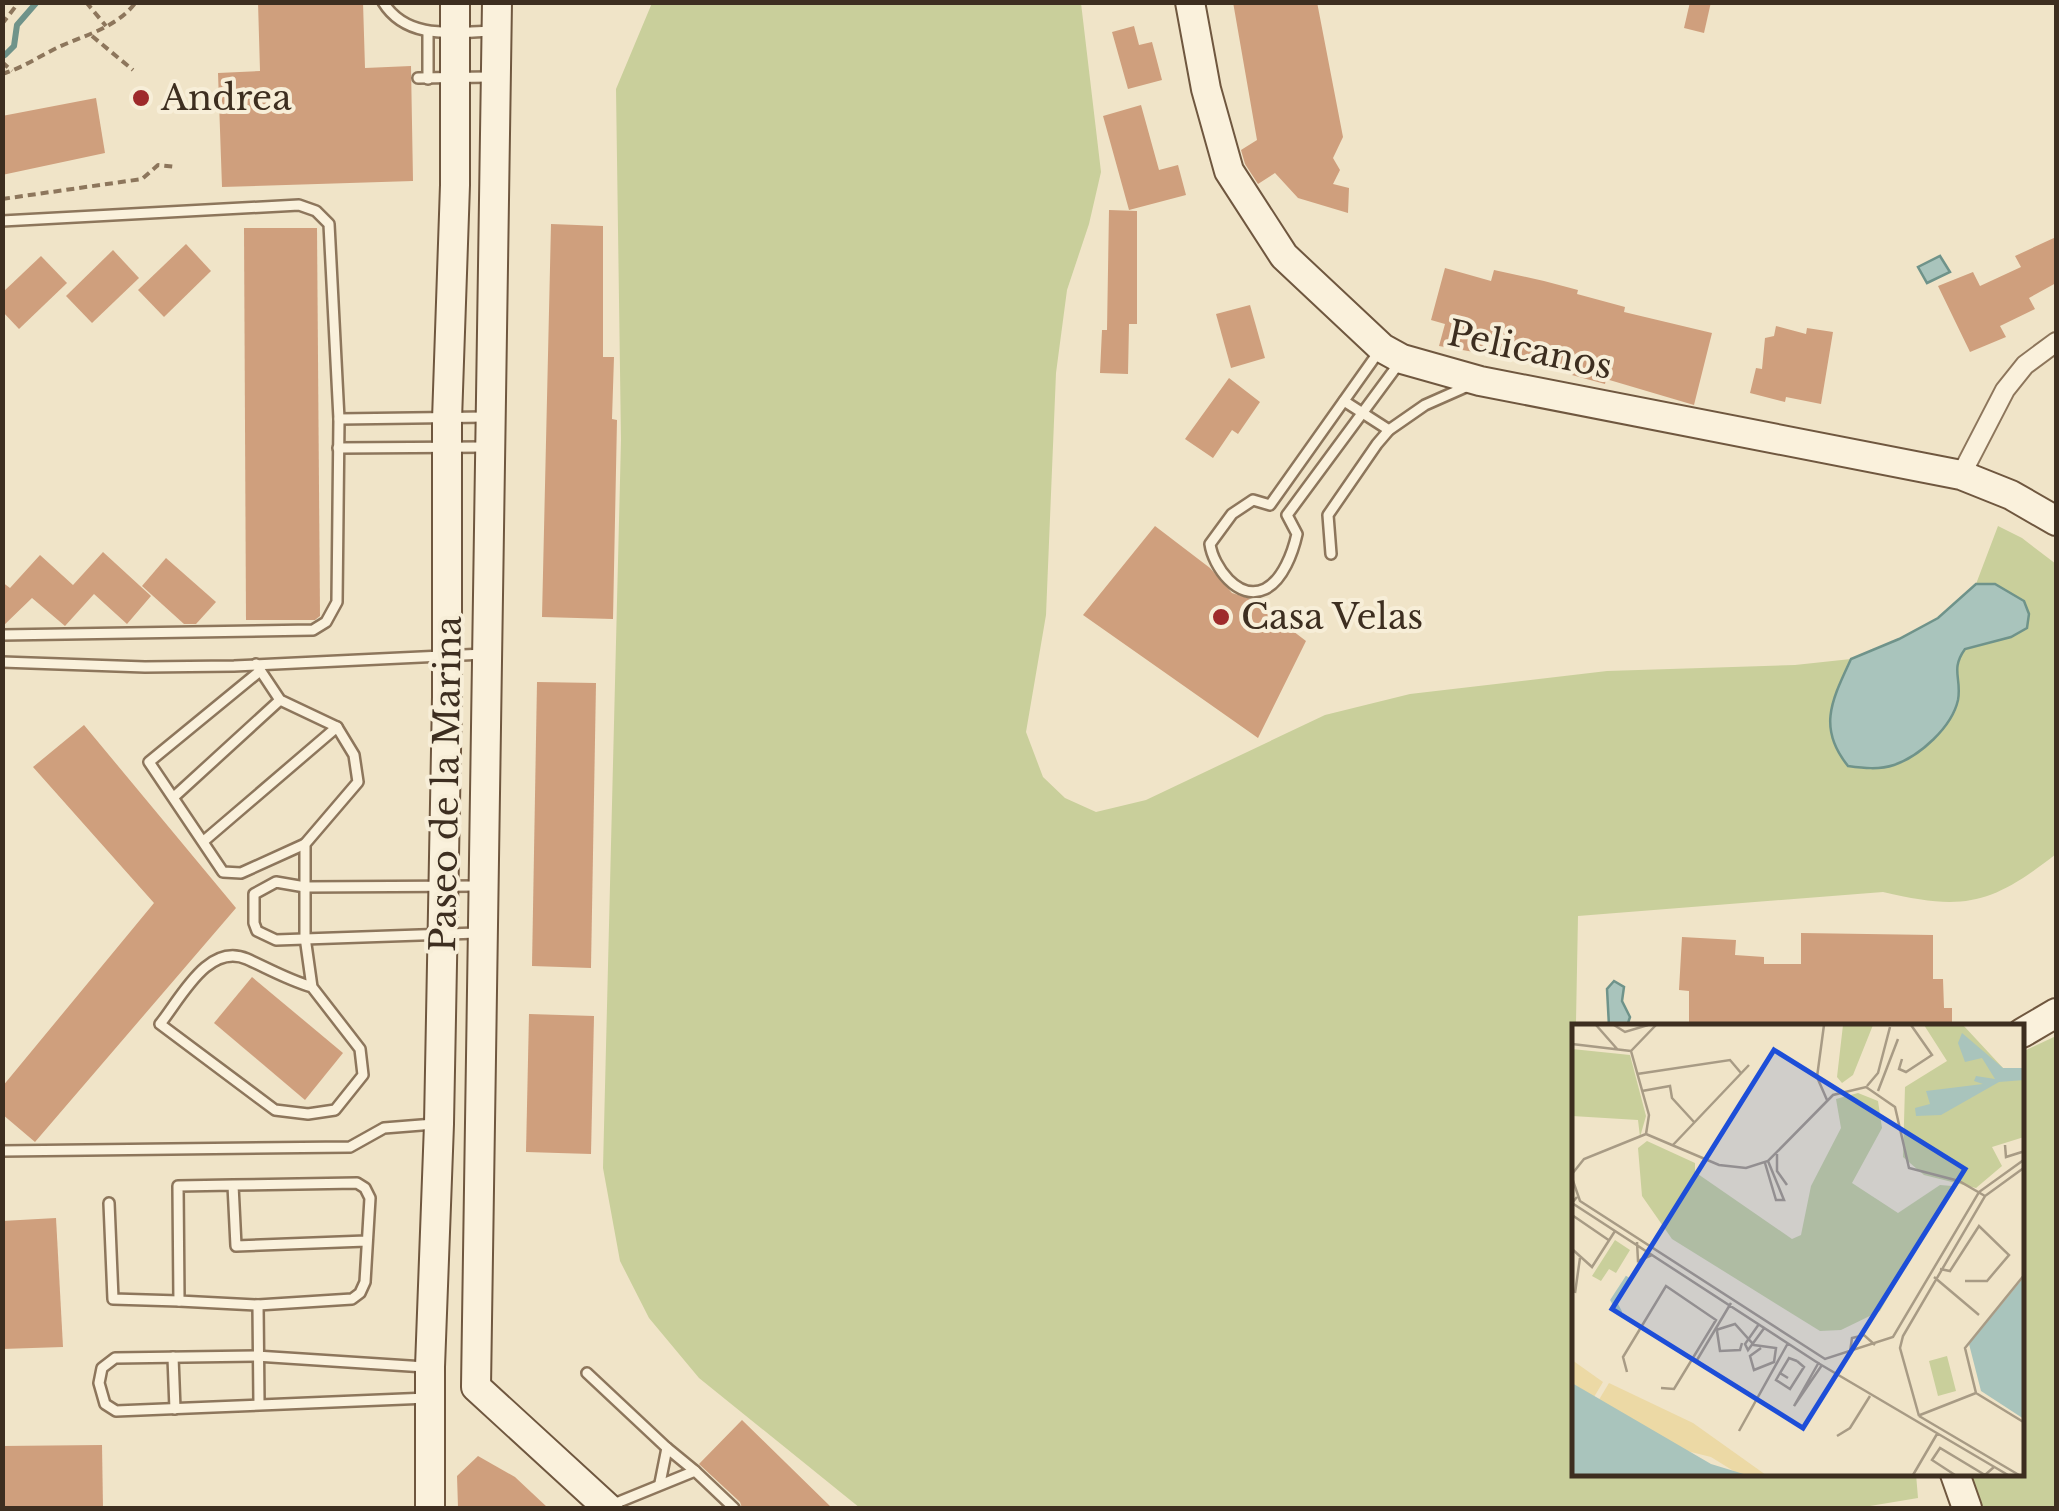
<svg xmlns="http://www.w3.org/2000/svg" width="2059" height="1511" viewBox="0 0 2059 1511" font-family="'Libre Baskerville',serif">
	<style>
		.green { fill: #c9cf9b }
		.water { fill: #a9c4bc; stroke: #6f938a; stroke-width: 2.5 }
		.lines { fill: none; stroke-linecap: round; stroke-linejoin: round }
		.stream { stroke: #6f938a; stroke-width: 6 }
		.building { fill: #cf9f7d }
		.lane-casing { stroke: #8d765c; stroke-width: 14 }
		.street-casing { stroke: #8d765c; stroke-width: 22 }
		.secondary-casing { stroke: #6f573f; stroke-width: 32 }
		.path { stroke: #8d765c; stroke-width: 4; stroke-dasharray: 8 5; stroke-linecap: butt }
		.lane { stroke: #faf1dc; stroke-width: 9 }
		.street { stroke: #faf1dc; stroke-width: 18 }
		.secondary { stroke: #faf1dc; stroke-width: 28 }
		.poi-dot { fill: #9e2a2b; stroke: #f7eed8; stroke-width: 4 }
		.labels { text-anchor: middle; stroke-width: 8; stroke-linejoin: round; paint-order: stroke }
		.poi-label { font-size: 35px; fill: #3d2e20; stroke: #f7eed8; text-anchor: start }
		.street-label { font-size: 35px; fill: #3d2e20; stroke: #f7eed8 }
		.inset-river { fill: none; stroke: #a9c4bc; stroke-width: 5 }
		.inset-road { fill: none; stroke: #a89b85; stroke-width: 2.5 }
		.view { fill: #1d4ed8; fill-opacity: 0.15; stroke: #1d4ed8; stroke-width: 5 }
		.inset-edge { fill: none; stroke: #3d2e20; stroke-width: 5 }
	</style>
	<rect width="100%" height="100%" fill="#f0e4c8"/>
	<g class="green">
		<path d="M652 3H1081L1101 172 1089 224 1067 290 1056 373 1046 615 1026 732 1043 777 1065 798 1096 812 1146 800 1325 715 1410 694 1607 671 1795 665 1851 659 1899 639 1938 618 1976 584 1998 526 2022 538 2056 564V854C1991 905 1964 911 1883 892L1578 916 1571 1285 1574 1287V1474H1916L1918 1498 1858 1508H860L699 1378 649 1318 620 1261 603 1168 621 440 616 89Z"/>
		<path d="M2056 1036V1508H1970L1957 1474H2022V1052Z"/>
	</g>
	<g class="water">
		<path d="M1940 256 1950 272 1927 283 1918 267Z"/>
		<path d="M1976 584H1995L2024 601 2029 614 2027 628 2011 637 1965 649C1950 670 1962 678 1958 700 1952 727 1920 756 1894 765 1879 770 1863 768 1848 766 1817 728 1832 700 1851 659L1899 639 1938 618Z"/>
		<path d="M1614 981 1624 987 1622 1001 1630 1017 1627 1026H1609L1607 989Z"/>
	</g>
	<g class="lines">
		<path class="stream" d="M5 55 14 46 17 25 37 2"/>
	</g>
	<g class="building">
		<path d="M258 2H363L365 68 411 66 413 181 222 187 218 73 260 71Z"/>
		<path d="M1233 2H1317L1343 137 1333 158 1340 170 1333 184 1349 188 1348 213 1298 198 1275 173 1258 184 1245 164 1241 150 1257 140Z"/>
		<path d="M1690 2H1711L1704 33 1684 28Z"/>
		<path d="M1134 26 1139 45 1152 42 1162 80 1128 89 1112 32Z"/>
		<path d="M96 98 105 153 2 175V116Z"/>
		<path d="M1141 105 1159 170 1178 165 1186 195 1129 210 1103 116Z"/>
		<path d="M1109 210 1137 211V324H1129L1128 374 1100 373 1102 330H1107Z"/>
		<path d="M551 224 603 226V357H614L612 419 617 420 613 619 542 617Z"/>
		<path d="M244 228H317L320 616 315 620H246Z"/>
		<path d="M2056 237V283L2029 298 2035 309 2000 326 2006 337 1970 352 1938 286 1973 272 1980 286 2021 267 2015 256Z"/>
		<path d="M186 244 211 271 164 317 138 290Z"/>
		<path d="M113 250 139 278 92 323 66 296Z"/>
		<path d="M41 256 67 283 19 329 2 311V293Z"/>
		<path d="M1445 268 1491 281 1494 270 1544 281 1578 290 1577 294 1625 307 1624 312 1712 333 1694 405 1606 379 1605 384 1509 358 1439 346 1445 324 1431 320Z"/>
		<path d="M1250 305 1265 358 1231 368 1216 314Z"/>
		<path d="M1776 326 1806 334 1807 328 1833 332 1821 404 1786 397 1785 402 1750 393 1756 368 1762 369 1765 338 1774 336Z"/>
		<path d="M1229 378 1260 402 1238 434 1232 430 1213 458 1185 439Z"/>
		<path d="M1155 526 1210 568 1232 593 1251 599 1306 641 1258 738 1083 615Z"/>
		<path d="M103 552 151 596 127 624 94 594 65 626 32 598 2 627V582L10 588 40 555 73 585Z"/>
		<path d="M166 558 216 602 196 624H184L142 586Z"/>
		<path d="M537 682 596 683 591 968 532 966Z"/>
		<path d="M84 725 236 908 35 1142 2 1114V1087L154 903 33 767Z"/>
		<path d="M1801 933 1933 935V979H1943L1944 1008H1952V1026H1689V991L1679 990 1682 937 1736 940 1735 955 1764 957V964H1801Z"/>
		<path d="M252 977 343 1053 305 1100 214 1023Z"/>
		<path d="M529 1014 594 1016 591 1154 526 1152Z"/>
		<path d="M56 1218 63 1347 2 1349V1221Z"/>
		<path d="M742 1420 832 1508H742L740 1502 699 1464Z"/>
		<path d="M102 1445 103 1508H2V1446Z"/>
		<path d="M478 1456 515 1477 548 1508H458L457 1476Z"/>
	</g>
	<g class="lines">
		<defs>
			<g id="lane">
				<path d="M383 2C407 41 455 32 494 31"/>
				<path d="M418 78 490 77"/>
				<path d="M428 79V32"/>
				<path d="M2 221 299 205 316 211 329 224 339 419 337 602 326 622 313 630 2 635"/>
				<path d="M1380 350 1270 505 1253 500 1232 514 1210 544C1213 566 1238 602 1265 589 1283 580 1293 552 1297 534L1287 515 1400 362"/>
				<path d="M1344 401 1389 430"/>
				<path d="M339 419 486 417"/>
				<path d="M338 448 485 447"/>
				<path d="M1331 554 1328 515 1377 444 1389 430 1425 405 1468 386"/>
				<path d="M2 662 145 667 234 666 484 654"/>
				<path d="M256 664 280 700 337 727 354 755 358 782 305 844V937L312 987 360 1049 363 1075 335 1110 308 1114 275 1110 160 1024C181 998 208 942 247 959 269 969 288 980 312 987"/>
				<path d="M260 671 149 762 223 872 241 873 305 844"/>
				<path d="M175 796 280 700"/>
				<path d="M205 840 337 727"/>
				<path d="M477 933 276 940 257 931 254 923V894L276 882 305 887 479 886"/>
				<path d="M2 1151 350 1147 384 1128 434 1124"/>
				<path d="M233 1185 178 1186 179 1301 258 1305 352 1299 360 1293 365 1282 370 1198 365 1188 357 1183 233 1185 236 1246 366 1241"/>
				<path d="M109 1203 113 1299 179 1301"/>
				<path d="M258 1305 259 1404"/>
				<path d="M173 1357 175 1409"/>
				<path d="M425 1367 256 1356 115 1358 102 1368 99 1383 105 1404 116 1411 428 1398"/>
				<path d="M587 1373 667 1448"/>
				<path d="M660 1483 667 1448 695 1471"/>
				<path d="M609 1506 695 1471 734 1508"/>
			</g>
			<path id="street" d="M1961 475 2005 390 2025 365 2056 342"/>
			<g id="secondary">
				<path d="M497 2 476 1387 608 1508"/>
				<path d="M1190 2 1206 89 1229 171 1284 256 1382 348 1402 359 1480 381 1961 475 2011 495 2056 521"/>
				<path d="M2022 1033 2056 1013"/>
				<path d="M1955 1474 1967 1508"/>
				<path d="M430 1508V1367L439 1124 447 697V420L455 185V2"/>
			</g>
		</defs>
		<use href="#lane" class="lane-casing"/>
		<use href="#street" class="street-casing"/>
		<use href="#secondary" class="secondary-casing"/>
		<g class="path">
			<path d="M86 2 106 26"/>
			<path d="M419 2 434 3"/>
			<path d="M2 24 19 2"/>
			<path d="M92 36 133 70"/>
			<path d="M2 62 12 71"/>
			<path d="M2 74C26 67 45 52 68 43 92 33 119 25 136 2"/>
			<path d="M2 199 142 179 158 165 176 167"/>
		</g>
		<use href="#lane" class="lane"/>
		<use href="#street" class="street"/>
		<use href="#secondary" class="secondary"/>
	</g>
	<g class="poi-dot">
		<circle cx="141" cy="98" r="10"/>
		<circle cx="1221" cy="617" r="10"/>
	</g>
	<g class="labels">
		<g class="poi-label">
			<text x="161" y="110">Andrea</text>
			<text x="1241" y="629">Casa Velas</text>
		</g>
		<g class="street-label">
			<text transform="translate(1530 350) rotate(12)" y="12">Pelicanos</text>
			<text transform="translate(446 784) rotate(-89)" y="12">Paseo de la Marina</text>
		</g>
	</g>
	<g transform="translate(1572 1024)">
		<rect width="452" height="452" fill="#f0e4c8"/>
		<path d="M271 1H301L281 51 270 59 265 53ZM352 1H391L431 44H452V113L420 123 430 142 404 164 352 151 331 133 333 63 375 37ZM0 25 58 31 74 92 68 113 66 96 0 92ZM286 69 306 77 310 104 280 159 326 189 368 161 380 162 308 287 269 306 248 307 100 215 70 172 66 124 75 117 123 139V148L220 215 229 211 239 162 269 104 264 75ZM43 216 58 226 44 249 37 245 29 257 20 252ZM375 332 384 367 366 372 357 337Z" fill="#c9cf9b"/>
		<path d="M0 336 31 358 22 373 0 359ZM37 359 121 399 194 451H168L139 433 75 417 25 379Z" fill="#ecd9a5"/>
		<path d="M390 9 431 44H452V56L427 58 369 91 344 92 343 84 358 80 354 67 411 60 402 57 404 52 423 55 410 34 393 38 386 19ZM452 253V395L409 367 397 320ZM0 359 139 440 175 451H0Z" fill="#a9c4bc"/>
		<path class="inset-river" d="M48 289 41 276 56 253"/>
		<path class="inset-road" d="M24 1 46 26M42 1 53 8 76 1M252 1 245 53 255 76M0 20 59 27M59 27 84 1M330 35 327 45 334 48 360 31 339 1M65 50 158 36 169 49M295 62 306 49 318 3M70 67 98 62 100 74 122 98M306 67 326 15M74 110 147 141 174 144 196 137 261 71 294 63 323 83 337 144 387 157 413 172M433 121 434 133 453 127M100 122 177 41M205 130V147L215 161M193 139 204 176H212L196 137M0 150 12 135 74 110 77 91 59 27M0 154 8 177 253 335 321 313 407 168 453 135M5 173 0 179 246 339 436 451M0 191 38 217M65 218 66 237 80 231M0 225 20 243 43 207M368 245 378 247 407 202 437 231 415 257H393M453 250 393 324 404 369 453 399M362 253 407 291M3 269 8 234M187 300 173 320 176 326 193 303M144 306 163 300 182 321 204 324 202 338 182 346 178 332 189 324M145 307 148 327 168 326 170 319M278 328 280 314 292 311 303 321M125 336 159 279M247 338 222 382 250 341M55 348 51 333 94 262 144 296 102 365 89 364M208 349 204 356 218 365 232 343 225 337M216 354 208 349 217 334 225 337M348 391 404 369M347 392 328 324 331 312 413 172 453 143M347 392 447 451M167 407 216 319M265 412 278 404 298 372M341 451 365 410M383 451 360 436 368 424 413 451 422 443"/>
		<path class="view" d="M202 26 393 145 231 404 40 285Z"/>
		<rect width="452" height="452" class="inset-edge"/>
	</g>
	<rect width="2059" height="1511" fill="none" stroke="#3d2e20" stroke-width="10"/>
</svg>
